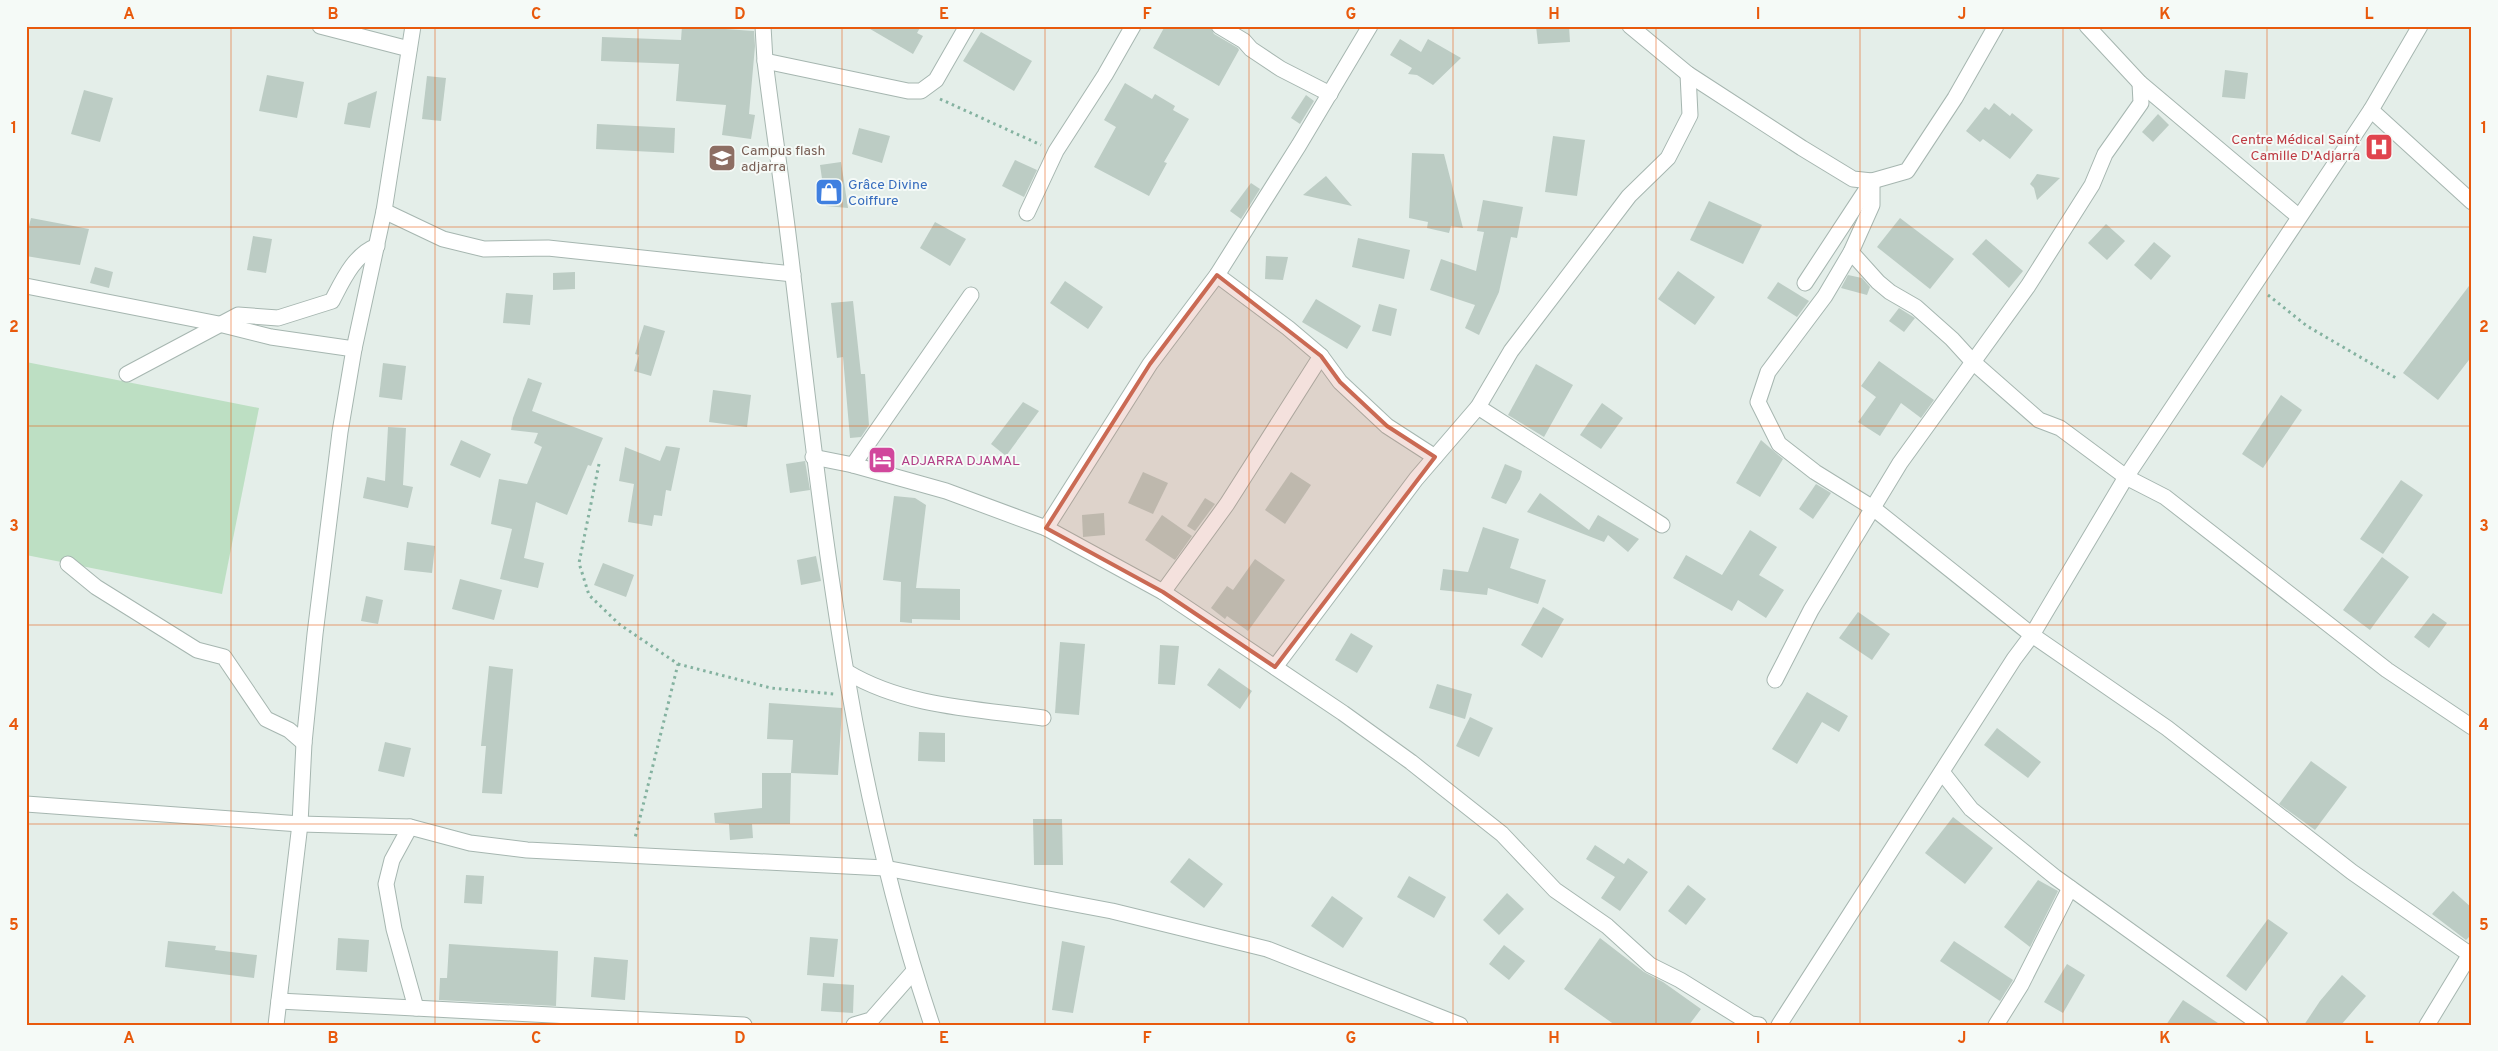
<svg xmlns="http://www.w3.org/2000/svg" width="2498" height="1051" viewBox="0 0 2498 1051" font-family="Overpass,sans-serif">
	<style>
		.green { fill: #bddfc3 }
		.building { fill: #bcccc4 }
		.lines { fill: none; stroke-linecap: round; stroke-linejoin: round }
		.minor-casing { stroke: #a6b6b0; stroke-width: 17 }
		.path { stroke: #84b2a0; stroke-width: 3; stroke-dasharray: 2.5 4; stroke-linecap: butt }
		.minor { stroke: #fff; stroke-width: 15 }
		.marked { fill: #ca6a54; fill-opacity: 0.2; stroke: #ca6a54; stroke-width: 4; stroke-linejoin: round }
		.grid { fill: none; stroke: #e8590c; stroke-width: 1; stroke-opacity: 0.55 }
		.labels { text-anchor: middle; stroke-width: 4; stroke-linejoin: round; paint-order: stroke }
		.health-label { font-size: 14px; fill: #be3a42; stroke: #f5faf7; text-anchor: end }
		.education-label { font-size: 14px; fill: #785e54; stroke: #f5faf7; text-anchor: start }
		.shop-label { font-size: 14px; fill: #366cbe; stroke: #f5faf7; text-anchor: start }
		.hotel-label { font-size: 14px; fill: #b23c85; stroke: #f5faf7; text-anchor: start }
		.neatline { fill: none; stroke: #e8590c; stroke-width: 2 }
		.grid-label { font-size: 16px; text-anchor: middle; font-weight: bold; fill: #e8590c }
	</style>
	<rect width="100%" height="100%" fill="#e4eee9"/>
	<path class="green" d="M26 362 259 408 222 594 26 555Z"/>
	<g class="building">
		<path d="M682 26 754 31 755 46 749 114 755 115 751 139 722 135 726 105 676 101 679 64 601 61 602 37 681 40Z"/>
		<path d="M865 26H921L917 33 923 36 913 54Z"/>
		<path d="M1165 26H1210L1214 34 1238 48 1239 50 1219 86 1153 48Z"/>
		<path d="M1536 26H1569L1570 42 1538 44Z"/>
		<path d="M981 32 1032 61 1014 91 963 61Z"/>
		<path d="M1400 39 1421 52 1428 39 1461 58 1433 85 1417 75 1408 74 1412 68 1390 55Z"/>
		<path d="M2225 70 2248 73 2245 99 2222 97Z"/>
		<path d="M267 75 304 82 297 118 259 111Z"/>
		<path d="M427 76 446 78 441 121 422 119Z"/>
		<path d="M1125 83 1152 99 1155 94 1175 106 1173 110 1189 119 1164 162 1167 163 1149 196 1094 167 1116 127 1104 120Z"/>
		<path d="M84 90 113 98 100 142 71 134Z"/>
		<path d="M377 91 370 128 344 124 348 103Z"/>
		<path d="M1306 95 1314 101 1300 124 1291 118Z"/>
		<path d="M1994 103 2010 116 2012 113 2033 130 2010 159 1983 139 1980 142 1966 131 1985 107 1989 110Z"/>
		<path d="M2158 114 2169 125 2153 142 2142 132Z"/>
		<path d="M597 124 675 128 674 153 596 149Z"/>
		<path d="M859 128 890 136 882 163 852 154Z"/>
		<path d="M1553 136 1585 140 1577 196 1545 192Z"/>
		<path d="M1412 153 1444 154 1463 228 1451 226 1449 233 1427 228 1428 222 1409 218Z"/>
		<path d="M1015 160 1037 170 1024 197 1002 186Z"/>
		<path d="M841 162 848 208 826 206 820 165Z"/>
		<path d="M2037 174 2060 178 2037 200 2034 188 2030 184Z"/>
		<path d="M1326 176 1352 206 1303 195Z"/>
		<path d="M1251 183 1260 189 1241 219 1230 211Z"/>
		<path d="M1483 200 1523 207 1517 238 1511 237 1499 292 1479 335 1465 328 1475 305 1430 290 1441 259 1476 271 1484 232 1477 231Z"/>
		<path d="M1709 201 1762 225 1743 264 1690 240Z"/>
		<path d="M31 218 89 229 80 265 26 256V237Z"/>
		<path d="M1900 218 1954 259 1930 289 1877 247Z"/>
		<path d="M935 222 966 239 950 266 920 248Z"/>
		<path d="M2106 224 2125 241 2107 260 2088 243Z"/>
		<path d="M253 236 272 239 266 273 247 270Z"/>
		<path d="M1358 238 1410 250 1404 279 1352 267Z"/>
		<path d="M1986 239 2023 271 2009 288 1972 254Z"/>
		<path d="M2154 242 2171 256 2151 280 2134 265Z"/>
		<path d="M1266 256 1288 257 1283 280 1265 279Z"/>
		<path d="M95 267 113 272 109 288 90 283Z"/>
		<path d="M1678 271 1715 297 1695 325 1658 299Z"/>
		<path d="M575 272V289L553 290V273Z"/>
		<path d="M1848 275 1862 278 1870 287 1867 295 1841 288Z"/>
		<path d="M1065 281 1103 307 1088 329 1050 303Z"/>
		<path d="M1778 282 1809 301 1797 317 1767 298Z"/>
		<path d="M2472 282V356L2438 400 2403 373Z"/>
		<path d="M506 293 533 295 530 325 503 323Z"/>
		<path d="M1316 299 1361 326 1347 349 1302 322Z"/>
		<path d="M853 301 861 374H865L869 425 861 437 850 438 843 357 837 358 831 303Z"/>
		<path d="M1379 304 1397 309 1391 336 1372 331Z"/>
		<path d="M1899 308 1915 318 1904 332 1889 321Z"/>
		<path d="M644 325 665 331 651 376 634 371 639 355 635 354Z"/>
		<path d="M1879 361 1934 400 1921 418 1901 403 1880 436 1858 422 1876 397 1861 386Z"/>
		<path d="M383 363 406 366 402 400 379 397Z"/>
		<path d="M1536 364 1573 385 1544 437 1508 415Z"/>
		<path d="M528 378 542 383 532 411 603 438 591 466 588 465 567 515 536 502 524 558 544 563 538 588 500 579 512 529 491 524 499 479 527 484 542 447 534 443 538 433 511 430 513 418Z"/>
		<path d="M713 390 751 395 747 427 709 422Z"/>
		<path d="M2281 395 2302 410 2263 468 2242 454Z"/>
		<path d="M1023 402 1039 411 1006 456 991 444Z"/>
		<path d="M1602 403 1623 418 1601 449 1580 435Z"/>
		<path d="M388 427 406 428 403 485 413 487 408 508 363 498 367 477 385 481Z"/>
		<path d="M461 440 491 454 480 478 450 465Z"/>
		<path d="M1761 440 1783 459 1760 497 1736 483Z"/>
		<path d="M666 446 680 448 671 491 666 490 662 516 654 515 652 526 628 522 634 484 619 481 625 447 660 461Z"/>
		<path d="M805 461 810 490 790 493 786 464Z"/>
		<path d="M1505 464 1522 471 1520 479 1506 504 1491 498Z"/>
		<path d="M1143 472 1168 483 1153 514 1128 503Z"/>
		<path d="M1291 472 1311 485 1285 524 1265 510Z"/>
		<path d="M2401 480 2423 495 2383 554 2360 539Z"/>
		<path d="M1816 484 1831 493 1813 519 1799 509Z"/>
		<path d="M1540 493 1589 530 1598 515 1639 539 1628 552 1608 535 1604 542 1527 512Z"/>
		<path d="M894 496 915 498 926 505 916 588 960 589V620L912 619V623L900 622 901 582 883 580Z"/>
		<path d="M1205 498 1215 504 1195 531 1187 526Z"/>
		<path d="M1104 513 1105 535 1083 537 1082 515Z"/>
		<path d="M1162 515 1192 536 1175 560 1145 540Z"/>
		<path d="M1483 527 1519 539 1510 568 1546 580 1538 604 1488 588 1487 595 1440 590 1443 569 1468 572Z"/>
		<path d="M1750 530 1777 547 1759 575 1784 590 1766 618 1738 600 1732 611 1673 578 1686 555 1722 575Z"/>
		<path d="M407 542 435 546 432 573 404 570Z"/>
		<path d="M816 556 821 581 801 585 797 560Z"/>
		<path d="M2382 557 2409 577 2370 630 2343 610Z"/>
		<path d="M1255 559 1285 580 1248 631 1227 616 1225 619 1211 608 1227 586 1233 590Z"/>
		<path d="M603 563 634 575 626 597 594 585Z"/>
		<path d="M460 579 502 590 494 620 452 609Z"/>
		<path d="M366 596 383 600 378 624 361 621Z"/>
		<path d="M1543 607 1564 619 1542 658 1521 645Z"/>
		<path d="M1858 612 1890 634 1872 660 1839 638Z"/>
		<path d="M2433 613 2447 623 2429 648 2414 637Z"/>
		<path d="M1351 633 1373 646 1357 673 1335 660Z"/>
		<path d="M1060 642 1085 644 1079 715 1055 713Z"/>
		<path d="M1160 645 1179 646 1175 685 1158 684Z"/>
		<path d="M489 666 513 669 502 794 482 793 486 746H481Z"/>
		<path d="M1219 668 1252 691 1240 709 1207 685Z"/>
		<path d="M1437 684 1472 694 1465 719 1429 708Z"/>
		<path d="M1807 692 1848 716 1839 732 1822 722 1797 764 1772 749Z"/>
		<path d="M769 703 842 708 838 775 791 773 793 740 767 739Z"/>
		<path d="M1470 717 1493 728 1479 757 1456 746Z"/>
		<path d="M1997 728 2041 762 2028 778 1984 745Z"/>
		<path d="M919 732 945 733V762L918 761Z"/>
		<path d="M385 742 411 748 404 777 378 771Z"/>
		<path d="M2311 761 2347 787 2315 830 2279 804Z"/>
		<path d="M762 773H791L790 824H752L753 838 730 840 729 824 715 823 714 813 762 808Z"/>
		<path d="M1953 817 1993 848 1965 884 1925 853Z"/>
		<path d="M1033 819H1062L1063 865H1034Z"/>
		<path d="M1595 845 1624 864 1628 858 1648 872 1620 911 1601 898 1615 877 1586 859Z"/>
		<path d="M1189 858 1223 884 1204 908 1170 882Z"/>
		<path d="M466 875 484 876 482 904 464 903Z"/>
		<path d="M1409 876 1446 897 1434 918 1397 897Z"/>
		<path d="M2038 880 2058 891 2030 947 2004 927Z"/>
		<path d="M1688 885 1706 899 1686 925 1668 911Z"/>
		<path d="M2453 891 2472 908V934L2466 940 2432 914Z"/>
		<path d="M1507 893 1524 909 1499 935 1483 920Z"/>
		<path d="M1332 896 1363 918 1343 948 1311 926Z"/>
		<path d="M2268 919 2288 933 2246 991 2226 976Z"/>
		<path d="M810 937 838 939 834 977 807 975Z"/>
		<path d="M338 938 369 940 367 972 336 970Z"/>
		<path d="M1600 938 1644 972 1663 982 1701 1009 1689 1025H1615L1564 989Z"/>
		<path d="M168 941 216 946 215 950 257 955 254 978 165 967Z"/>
		<path d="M1062 941 1085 946 1073 1013 1052 1010Z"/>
		<path d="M1954 941 2013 980 2000 1001 1940 961Z"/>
		<path d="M449 944 558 951 556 1006 439 1000 440 978H447Z"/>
		<path d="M1504 945 1525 961 1509 980 1489 964Z"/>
		<path d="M594 957 628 960 625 1000 591 997Z"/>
		<path d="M2067 964 2085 975 2063 1013 2044 1002Z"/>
		<path d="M2342 975 2366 996 2341 1025H2304L2320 1001Z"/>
		<path d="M823 983 854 985 853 1013 821 1011Z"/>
		<path d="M2183 1000 2221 1025H2166Z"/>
	</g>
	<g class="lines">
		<defs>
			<g id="minor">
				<path d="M320 26 409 49"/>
				<path d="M763 26 765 61C774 132 785 204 793 276 823 528 850 783 932 1025"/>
				<path d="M1219 26 1244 41 1251 49 1281 69 1330 94"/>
				<path d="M1630 26 1688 74 1802 148 1853 179 1872 181V205L1851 252 1825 296 1768 372 1758 402 1779 444 1815 472 1873 508 2032 635 2167 728 2352 872 2472 956"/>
				<path d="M2087 26 2140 83 2298 216"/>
				<path d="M765 61 908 91H921L936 80 967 26"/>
				<path d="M2371 110 2472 202"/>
				<path d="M384 211 443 239 484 249 548 248 793 274"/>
				<path d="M1027 213 1056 151 1105 75 1133 26"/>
				<path d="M1851 252 1878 282 1890 292 1916 307 1952 339 1973 362 2039 420 2060 428 2126 477 2165 497 2387 670 2472 727"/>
				<path d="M1217 275 1288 328 1321 356 1340 382 1387 426 1435 457"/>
				<path d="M1805 283 1872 181 1907 171 1955 98 1996 26"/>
				<path d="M26 286 219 324 271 337 354 349"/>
				<path d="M127 374 238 315 278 318 332 301C342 282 354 254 377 246"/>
				<path d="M1478 407 1662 525"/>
				<path d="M813 457 853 465 946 491 1046 528 1163 592 1343 713 1411 762 1502 834 1555 890 1607 926 1650 965 1680 980 1751 1024 1759 1025"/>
				<path d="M853 465 971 295"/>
				<path d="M1046 528 1150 364 1217 275 1299 145 1370 26"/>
				<path d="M68 564 96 587 197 650 224 657 266 719 289 730 304 743"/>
				<path d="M1163 592 1227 504 1321 356"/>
				<path d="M1275 667 1416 479 1478 407 1511 351 1629 196 1668 158 1690 115 1688 74"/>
				<path d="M847 672C905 707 977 709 1043 718"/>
				<path d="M1775 680 1811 610 1900 463 2028 286 2092 185 2105 154 2141 103 2140 83"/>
				<path d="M1942 772 1971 809 2055 877 2261 1025"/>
				<path d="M26 804 300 824 410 827 470 843 527 850 885 868 1112 911 1267 949 1460 1025"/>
				<path d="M410 827 392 860 386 884 394 929 416 1008"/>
				<path d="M279 1001 744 1025"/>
				<path d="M276 1025 300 824 304 743 315 634 340 432 354 349 384 211 413 26"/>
				<path d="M854 1025 871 1020 914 971"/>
				<path d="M1779 1025 2014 659 2032 635 2126 477 2371 110 2420 26"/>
				<path d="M1996 1025 2021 985 2070 888"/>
				<path d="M2427 1025 2472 951"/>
			</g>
		</defs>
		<use href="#minor" class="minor-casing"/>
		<g class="path">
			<path d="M940 99 1041 145"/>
			<path d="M2268 295 2307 326 2396 378"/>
			<path d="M599 464 579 563 589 595 619 624 678 664 635 838"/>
			<path d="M678 664 771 688 834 694"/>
		</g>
		<use href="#minor" class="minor"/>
	</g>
	<path class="marked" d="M1217 275 1321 356 1340 382 1387 426 1435 457 1275 667 1163 592 1046 528 1150 364Z"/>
	<path class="grid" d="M231 26V1025M435 26V1025M638 26V1025M842 26V1025M1045 26V1025M1249 26V1025M1453 26V1025M1656 26V1025M1860 26V1025M2063 26V1025M2267 26V1025M26 227H2472M26 426H2472M26 625H2472M26 824H2472"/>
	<defs>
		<symbol id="hospital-square" viewBox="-11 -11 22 22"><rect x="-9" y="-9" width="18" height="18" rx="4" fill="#e0444e" stroke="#f5faf7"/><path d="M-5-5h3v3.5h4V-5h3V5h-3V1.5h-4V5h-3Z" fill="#fff"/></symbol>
		<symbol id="university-square" viewBox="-11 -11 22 22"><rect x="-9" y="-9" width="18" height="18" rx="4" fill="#8d6e63" stroke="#f5faf7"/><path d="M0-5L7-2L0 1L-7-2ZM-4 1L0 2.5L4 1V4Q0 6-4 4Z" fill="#fff"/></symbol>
		<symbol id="shop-square" viewBox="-11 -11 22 22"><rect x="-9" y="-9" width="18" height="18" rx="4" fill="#3f7fe0" stroke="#f5faf7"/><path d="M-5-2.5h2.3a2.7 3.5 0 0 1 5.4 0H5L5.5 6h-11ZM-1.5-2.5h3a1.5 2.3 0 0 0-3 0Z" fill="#fff"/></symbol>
		<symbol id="hotel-square" viewBox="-11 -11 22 22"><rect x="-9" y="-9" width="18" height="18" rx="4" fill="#d1479c" stroke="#f5faf7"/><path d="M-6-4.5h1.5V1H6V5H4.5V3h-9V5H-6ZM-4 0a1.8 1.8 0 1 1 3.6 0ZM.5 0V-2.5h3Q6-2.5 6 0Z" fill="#fff"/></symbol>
	</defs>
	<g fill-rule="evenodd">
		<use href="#hospital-square" x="2363" y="131" width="32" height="32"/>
		<use href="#university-square" x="706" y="142" width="32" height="32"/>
		<use href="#shop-square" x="813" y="176" width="32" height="32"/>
		<use href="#hotel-square" x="866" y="444" width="32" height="32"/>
	</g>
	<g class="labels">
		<g class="health-label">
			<text x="2360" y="144">Centre Médical Saint<tspan x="2360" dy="16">Camille D'Adjarra</tspan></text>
		</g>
		<g class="education-label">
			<text x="741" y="155">Campus flash<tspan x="741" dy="16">adjarra</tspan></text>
		</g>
		<g class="shop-label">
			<text x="848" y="189">Grâce Divine<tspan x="848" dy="16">Coiffure</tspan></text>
		</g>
		<g class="hotel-label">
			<text x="901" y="465">ADJARRA DJAMAL</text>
		</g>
	</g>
	<rect width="2498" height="1051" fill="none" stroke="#f5faf7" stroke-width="55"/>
	<rect x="28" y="28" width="2442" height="996" class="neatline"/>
	<g class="grid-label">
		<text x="129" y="19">A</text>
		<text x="333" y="19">B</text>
		<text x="536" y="19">C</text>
		<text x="740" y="19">D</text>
		<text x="944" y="19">E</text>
		<text x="1147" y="19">F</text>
		<text x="1351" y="19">G</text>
		<text x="1554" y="19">H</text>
		<text x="1758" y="19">I</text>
		<text x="1962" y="19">J</text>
		<text x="2165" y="19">K</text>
		<text x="2369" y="19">L</text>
		<text x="14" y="133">1</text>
		<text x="2484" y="133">1</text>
		<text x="14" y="332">2</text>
		<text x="2484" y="332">2</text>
		<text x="14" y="531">3</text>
		<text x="2484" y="531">3</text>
		<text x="14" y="730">4</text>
		<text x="2484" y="730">4</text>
		<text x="14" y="930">5</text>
		<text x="2484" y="930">5</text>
		<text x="129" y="1043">A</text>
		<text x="333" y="1043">B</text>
		<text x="536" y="1043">C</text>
		<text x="740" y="1043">D</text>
		<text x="944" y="1043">E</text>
		<text x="1147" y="1043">F</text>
		<text x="1351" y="1043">G</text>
		<text x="1554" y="1043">H</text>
		<text x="1758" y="1043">I</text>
		<text x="1962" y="1043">J</text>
		<text x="2165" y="1043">K</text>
		<text x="2369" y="1043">L</text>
	</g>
</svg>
